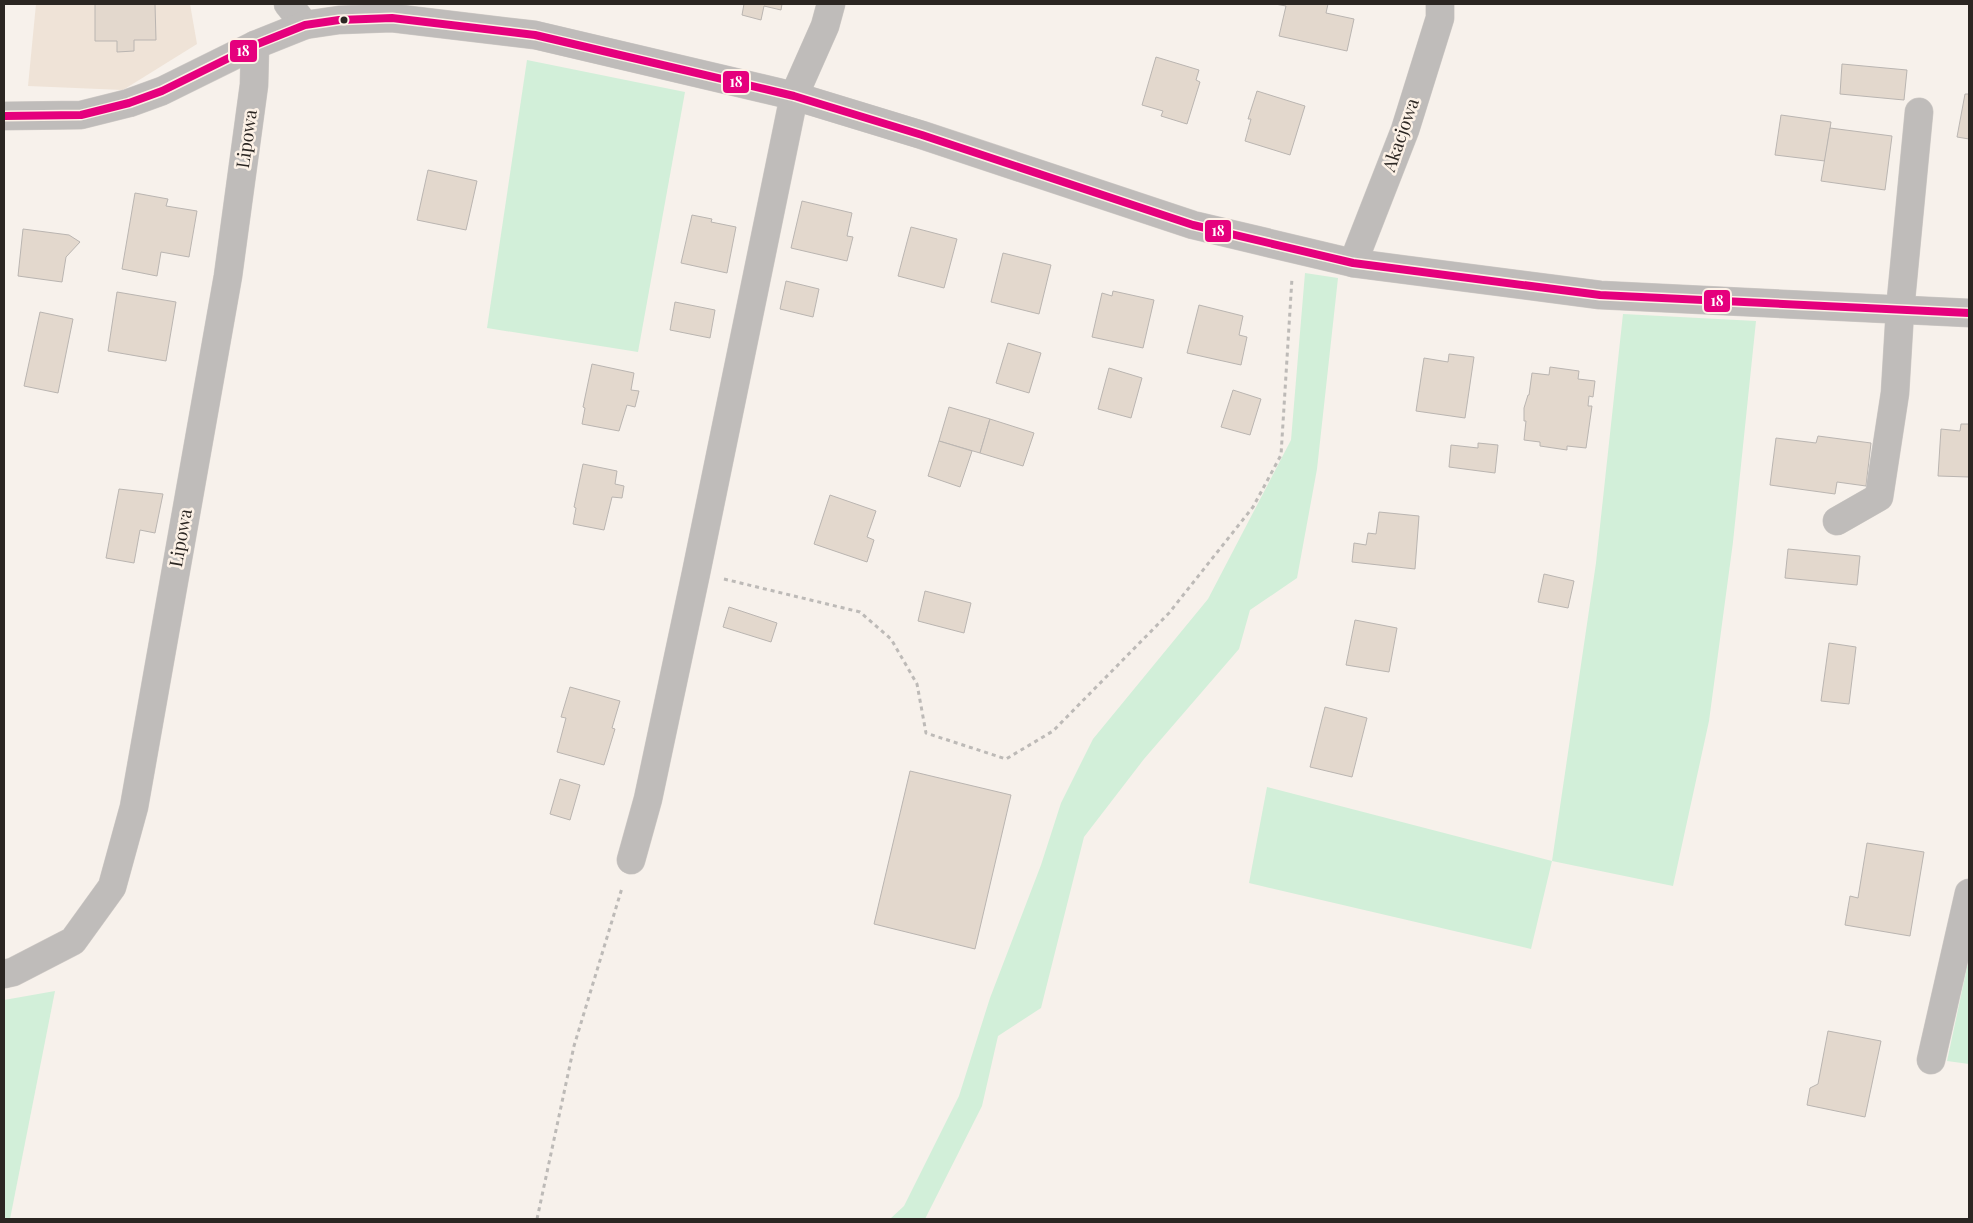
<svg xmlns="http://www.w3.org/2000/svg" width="1973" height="1223" viewBox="0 0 1973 1223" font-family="'Playfair Display',serif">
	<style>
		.built { fill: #efe3d7 }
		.green { fill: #d2efd9 }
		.building { fill: #e3d8cd; stroke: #bab5b1 }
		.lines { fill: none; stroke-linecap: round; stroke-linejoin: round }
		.minor-casing { stroke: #d1ccc8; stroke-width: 29 }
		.path { stroke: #bdbab7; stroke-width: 3; stroke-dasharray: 4 4; stroke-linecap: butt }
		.minor { stroke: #bfbcba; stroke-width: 28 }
		.bus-1-casing { stroke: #fcf1e6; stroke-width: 11 }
		.bus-1 { stroke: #e5007d; stroke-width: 8 }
		.bus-dot { fill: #2b2622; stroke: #fcf1e6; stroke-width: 2 }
		.labels { text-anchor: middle; stroke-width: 5; stroke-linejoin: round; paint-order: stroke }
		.street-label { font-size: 18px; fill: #2b2622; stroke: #fcf1e6 }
		.line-badge { stroke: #fcf1e6; stroke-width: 2 }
		.badge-label { font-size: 14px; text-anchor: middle; font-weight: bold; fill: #fff }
	</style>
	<rect width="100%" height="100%" fill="#f7f1eb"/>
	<path class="built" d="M36 4H190L197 44 123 90 28 86Z"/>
	<g class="green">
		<path d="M527 60 685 92 638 352 487 328Z"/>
		<path d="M1305 273 1338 278 1317 469 1297 578 1250 610 1239 649 1144 759 1084 837 1041 1008 998 1036 982 1106 925 1219H890L904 1206 959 1096 990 998 1041 865 1061 803 1093 739 1208 599 1291 440Z"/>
		<path d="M1623 314 1756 321 1733 542 1709 721 1673 886 1552 861 1531 949 1249 883 1267 787 1552 861 1596 563Z"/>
		<path d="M1969 958V1064L1947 1061Z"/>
		<path d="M55 991 10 1219H4V1000Z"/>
	</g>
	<g class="building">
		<path d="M95 4H155L156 40H134V51L117 52V41H95Z"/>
		<path d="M744 4H782L781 10 764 6 761 20 742 15Z"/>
		<path d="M1275 4H1328L1326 13 1354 19 1347 51 1279 36 1286 6Z"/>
		<path d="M1156 57 1199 70 1196 80 1200 82 1187 124 1161 116 1163 111 1142 105Z"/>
		<path d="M1842 64 1907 70 1904 100 1840 94Z"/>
		<path d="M1257 91 1305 106 1290 155 1245 141 1251 119H1248Z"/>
		<path d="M1965 94H1969V139L1957 137Z"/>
		<path d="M1781 115 1831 122 1825 161 1775 155Z"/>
		<path d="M1830 128 1892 136 1885 190 1821 181Z"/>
		<path d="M428 170 477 181 466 230 417 220Z"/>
		<path d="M135 193 168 199 166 206 197 211 189 257 161 252 157 276 122 269Z"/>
		<path d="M802 201 852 213 847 236 853 237 847 261 791 248Z"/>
		<path d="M692 215 712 219 711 222 736 227 727 273 681 263Z"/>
		<path d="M911 227 957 239 944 288 898 276Z"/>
		<path d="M23 229 69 235 80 242 66 257 62 282 18 276Z"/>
		<path d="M1003 253 1051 265 1039 314 991 302Z"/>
		<path d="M786 281 819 289 813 317 780 309Z"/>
		<path d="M1113 291 1154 300 1143 348 1092 337 1102 293 1112 296Z"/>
		<path d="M117 292 176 302 166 361 108 351Z"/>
		<path d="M675 302 715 310 710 338 670 330Z"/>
		<path d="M1199 305 1243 316 1239 335 1247 337 1241 365 1187 353Z"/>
		<path d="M40 312 73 319 58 393 24 386Z"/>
		<path d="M1008 343 1041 353 1029 393 996 383Z"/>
		<path d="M1449 354 1474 357 1465 418 1416 411 1424 358 1448 362Z"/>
		<path d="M592 364 634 373 631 390 639 391 635 407 627 405 619 431 582 424 585 408 583 407Z"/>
		<path d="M1550 367 1579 371 1578 379 1595 381 1593 397 1589 396 1588 406H1592L1586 448 1567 446V450L1540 446V442L1524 440 1526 421H1524V408L1528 395H1529L1532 373 1549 375Z"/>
		<path d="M1109 368 1142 378 1131 418 1098 409Z"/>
		<path d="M1233 390 1261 399 1250 435 1221 427Z"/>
		<path d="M949 407 990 419 980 453 939 441Z"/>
		<path d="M990 419 1034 433 1023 466 980 453Z"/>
		<path d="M1961 424H1969V477L1938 476 1941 429 1960 431Z"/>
		<path d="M1818 436 1871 443 1866 486 1837 482 1835 494 1770 485 1776 438 1816 443Z"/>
		<path d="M939 441 972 451 960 487 928 476Z"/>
		<path d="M1478 443 1498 445 1495 473 1449 467 1451 445 1478 448Z"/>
		<path d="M583 464 617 471 615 484 624 486 622 498 612 497 604 530 573 524 576 508 574 507Z"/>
		<path d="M119 489 163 494 155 533 140 530 134 563 106 558Z"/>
		<path d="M830 495 876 511 867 537 874 540 867 562 814 544Z"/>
		<path d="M1379 512 1419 516 1415 569 1352 562 1354 543 1366 545 1368 533 1376 534Z"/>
		<path d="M1788 549 1860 556 1857 585 1785 578Z"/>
		<path d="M1544 574 1574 581 1568 608 1538 602Z"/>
		<path d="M925 591 971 603 964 633 918 621Z"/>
		<path d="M729 607 777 623 771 642 723 627Z"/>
		<path d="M1355 620 1397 628 1389 672 1346 665Z"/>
		<path d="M1829 643 1856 647 1849 704 1821 701Z"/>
		<path d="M570 687 620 701 612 728 615 729 604 765 557 752 566 718 561 717Z"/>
		<path d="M1325 707 1367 718 1352 777 1310 767Z"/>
		<path d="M910 771 1011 795 975 949 874 924Z"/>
		<path d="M560 779 580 785 570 820 550 814Z"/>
		<path d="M1867 843 1924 852 1910 936 1845 925 1850 896 1858 898Z"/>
		<path d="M1828 1031 1881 1041 1865 1117 1807 1105 1810 1088 1818 1084Z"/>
	</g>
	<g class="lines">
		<defs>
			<g id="minor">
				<path d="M288 4 305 25"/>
				<path d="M4 116 81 115 129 103 162 91 255 45 305 25 339 20 392 18 535 35 794 96 922 135 1193 225 1353 263 1600 295 1969 313"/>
				<path d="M1353 263 1405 130 1440 18V4"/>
				<path d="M1837 521 1879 497 1895 393 1900 310 1919 112"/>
				<path d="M631 860 648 799 696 573 794 96 825 26 831 4"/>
				<path d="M4 974 13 972 73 941 112 887 134 807 228 276 254 85 255 45"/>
				<path d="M1931 1060 1969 893"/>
			</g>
		</defs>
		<use href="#minor" class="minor-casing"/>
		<g class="path">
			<path d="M724 579 860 612 891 639 917 684 926 733 1006 759 1053 731 1169 613 1253 507 1281 455 1292 278"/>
			<path d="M537 1219 574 1046 622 888"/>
		</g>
		<use href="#minor" class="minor"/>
		<defs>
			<path id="bus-1" d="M4 116 81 115 129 103 162 91 255 45 305 25 339 20 392 18 535 35 794 96 922 135 1193 225 1353 263 1600 295 1969 313"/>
		</defs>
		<use href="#bus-1" class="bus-1-casing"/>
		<use href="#bus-1" class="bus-1"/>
	</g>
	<circle class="bus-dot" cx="344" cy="20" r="4.5"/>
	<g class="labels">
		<g class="street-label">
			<text transform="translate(1401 135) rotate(-71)" y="6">Akacjowa</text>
			<text transform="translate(247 139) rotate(-82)" y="6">Lipowa</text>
			<text transform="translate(181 538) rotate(-80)" y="6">Lipowa</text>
		</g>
	</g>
	<g class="line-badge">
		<rect x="229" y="39" width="29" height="24" rx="5" fill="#e5007d"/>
		<rect x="722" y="70" width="28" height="24" rx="5" fill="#e5007d"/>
		<rect x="1204" y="219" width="28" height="24" rx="5" fill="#e5007d"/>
		<rect x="1703" y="289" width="28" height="24" rx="5" fill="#e5007d"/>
	</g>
	<g class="badge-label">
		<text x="243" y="56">18</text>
		<text x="736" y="87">18</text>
		<text x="1218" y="236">18</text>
		<text x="1717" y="306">18</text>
	</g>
	<rect width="1973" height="1223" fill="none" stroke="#2b2622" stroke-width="10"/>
</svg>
